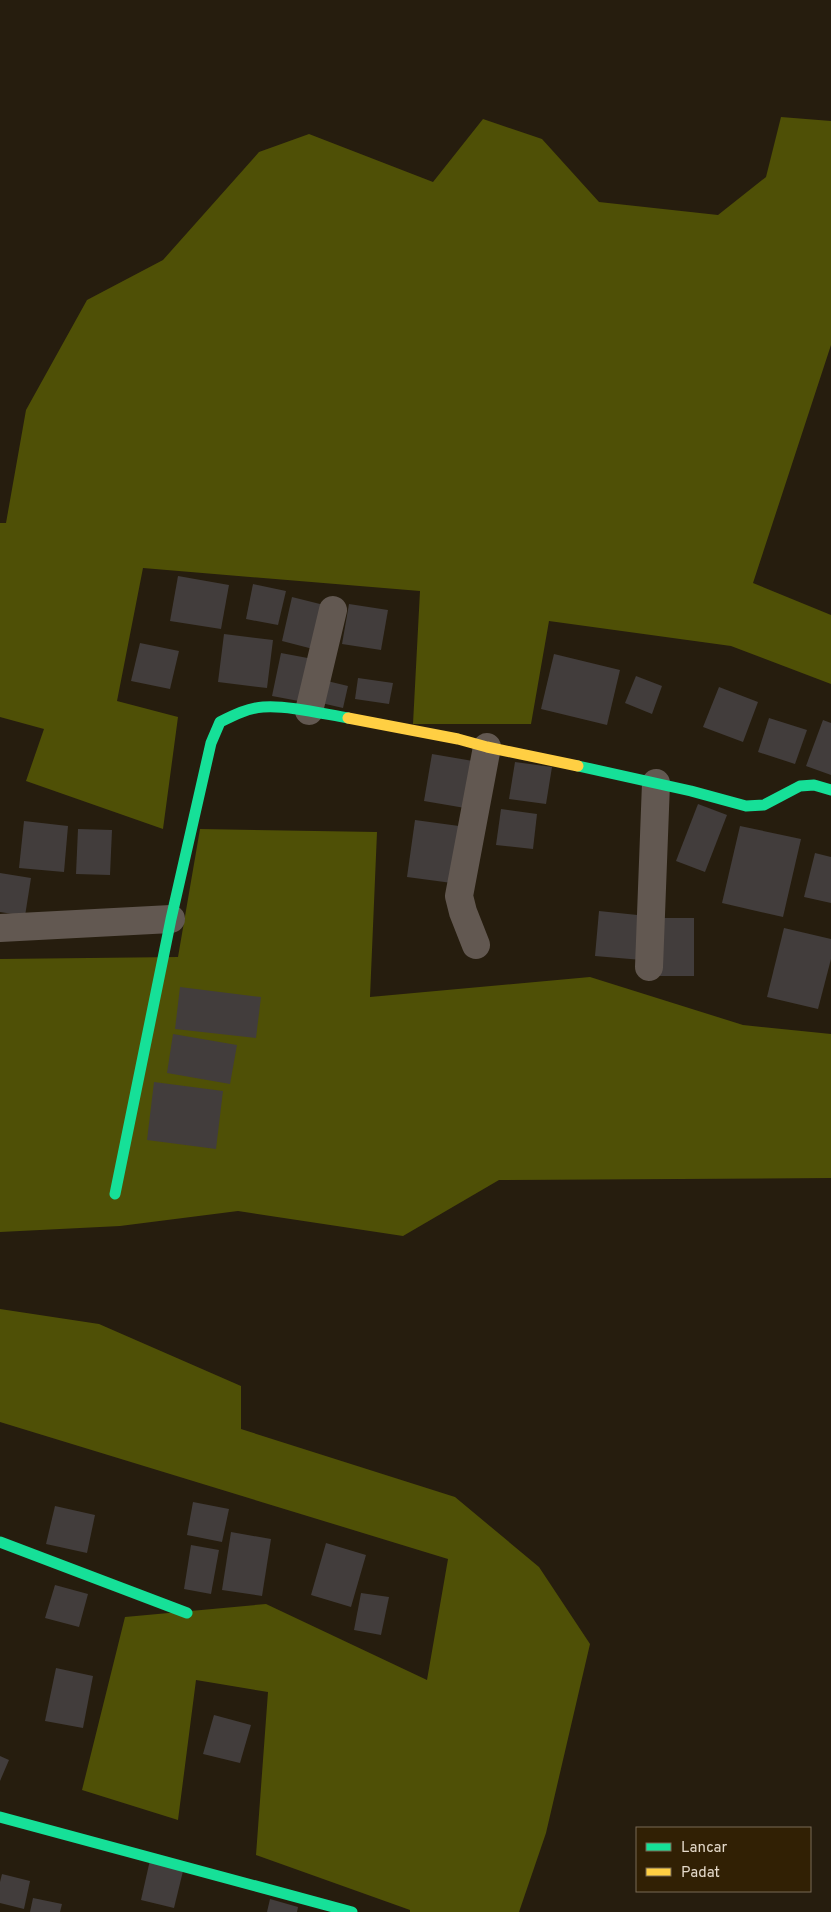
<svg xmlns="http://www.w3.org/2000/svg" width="831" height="1912" viewBox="0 0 831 1912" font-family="Overpass,sans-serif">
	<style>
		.forest { fill: #4f5006 }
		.building { fill: #423d3c }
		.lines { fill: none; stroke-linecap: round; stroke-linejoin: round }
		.street { stroke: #625851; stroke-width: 28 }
		.fast { stroke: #16e098; stroke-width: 11 }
		.slow { stroke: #ffcf43; stroke-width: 11 }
	</style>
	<rect width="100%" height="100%" fill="#261d0e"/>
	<g class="forest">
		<path d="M781 117 831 121V345L753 583 831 615V684L731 646 549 621 531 724H413L420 591 143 568 117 701 178 717 163 829 26 781 44 729 0 717V523H6L26 410 87 300 163 260 259 152 309 134 433 182 483 119 542 139 599 202 718 215 766 177Z"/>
		<path d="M200 829 377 832 370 997 590 977 743 1025 831 1034V1178L499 1180 403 1236 238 1211 120 1226 0 1232V959L178 957Z"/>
		<path d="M0 1309 99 1324 241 1386V1429L455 1497 539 1567 590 1644 546 1833 519 1912H410V1910L256 1855 268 1692 196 1680 178 1820 82 1790 125 1617 266 1604 427 1680 448 1559 0 1422Z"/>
	</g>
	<g class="building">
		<path d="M178 576 229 585 221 629 170 621Z"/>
		<path d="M253 584 286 591 278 625 246 619Z"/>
		<path d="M292 597 324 605 313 649 282 641Z"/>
		<path d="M349 604 388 610 381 650 342 644Z"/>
		<path d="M224 634 273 640 267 688 218 682Z"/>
		<path d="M140 643 179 651 170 689 131 681Z"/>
		<path d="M281 653 313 659 304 702 272 696Z"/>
		<path d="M554 654 620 670 607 725 541 709Z"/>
		<path d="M636 676 662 686 652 714 625 703Z"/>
		<path d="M358 678 393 683 389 704 355 699Z"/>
		<path d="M323 680 348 686 343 708 317 702Z"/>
		<path d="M719 687 758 702 743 742 703 727Z"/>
		<path d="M769 718 807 730 795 764 758 752Z"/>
		<path d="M823 720 831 723V775L806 766Z"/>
		<path d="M432 754 473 761 465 808 424 801Z"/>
		<path d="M515 762 552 767 546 804 509 799Z"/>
		<path d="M698 804 727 815 705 872 676 861Z"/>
		<path d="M501 809 537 814 533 849 496 845Z"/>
		<path d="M415 820 459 826 452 883 407 877Z"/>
		<path d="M24 821 68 826 64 872 19 868Z"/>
		<path d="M740 826 801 839 783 917 722 903Z"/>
		<path d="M78 829 112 830 110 875 76 874Z"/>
		<path d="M815 853 831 857V903L804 897Z"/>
		<path d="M0 873 31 878 25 916 0 912Z"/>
		<path d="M599 911 647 916 642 960 595 956Z"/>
		<rect x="659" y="918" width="35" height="58"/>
		<path d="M784 928 831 939V959L818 1009 767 997Z"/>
		<path d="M180 987 261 997 256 1038 175 1029Z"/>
		<path d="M173 1034 237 1045 230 1084 167 1073Z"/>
		<path d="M154 1082 223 1091 216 1149 147 1140Z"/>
		<path d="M193 1502 229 1509 222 1542 187 1535Z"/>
		<path d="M55 1506 95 1515 87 1553 46 1544Z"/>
		<path d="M231 1532 271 1539 262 1596 222 1590Z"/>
		<path d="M326 1543 366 1555 351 1607 311 1595Z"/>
		<path d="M191 1545 219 1550 211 1594 184 1589Z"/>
		<path d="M55 1585 88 1594 79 1627 45 1618Z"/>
		<path d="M361 1593 389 1597 381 1635 354 1630Z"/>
		<path d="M56 1668 93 1676 83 1728 45 1721Z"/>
		<path d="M214 1715 251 1725 240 1763 203 1754Z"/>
		<path d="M0 1756 9 1760 0 1781Z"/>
		<path d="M150 1860 184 1867 174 1908 141 1900Z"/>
		<path d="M2 1874 30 1881 24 1909 0 1903V1882Z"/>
		<path d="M33 1898 62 1904 60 1912H30Z"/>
		<path d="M270 1899 298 1907 297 1912H267Z"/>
	</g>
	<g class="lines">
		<g class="street">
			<path d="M309 711 333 610"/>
			<path d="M0 928 171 919"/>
			<path d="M476 945 463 912 459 896 487 747"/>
			<path d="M649 967 656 783"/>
		</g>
		<g class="fast">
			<path d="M578 766 691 791 746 806 764 805 800 786 814 785 831 790"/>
			<path d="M115 1194 171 919 211 743 220 722C234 715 248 708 263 707 287 705 324 714 348 718"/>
			<path d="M0 1542 187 1613"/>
			<path d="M0 1817 352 1912"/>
		</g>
		<path class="slow" d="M348 718 458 739 487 747 578 766"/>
	</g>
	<rect x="636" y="1827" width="175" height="65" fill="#312004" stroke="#796a54"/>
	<rect x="646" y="1843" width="25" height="8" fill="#16e098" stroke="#796a54"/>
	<text x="681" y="1852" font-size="15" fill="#e5dacb">Lancar</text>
	<rect x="646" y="1868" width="25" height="8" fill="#ffcf43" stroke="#796a54"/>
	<text x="681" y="1877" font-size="15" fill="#e5dacb">Padat</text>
</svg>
